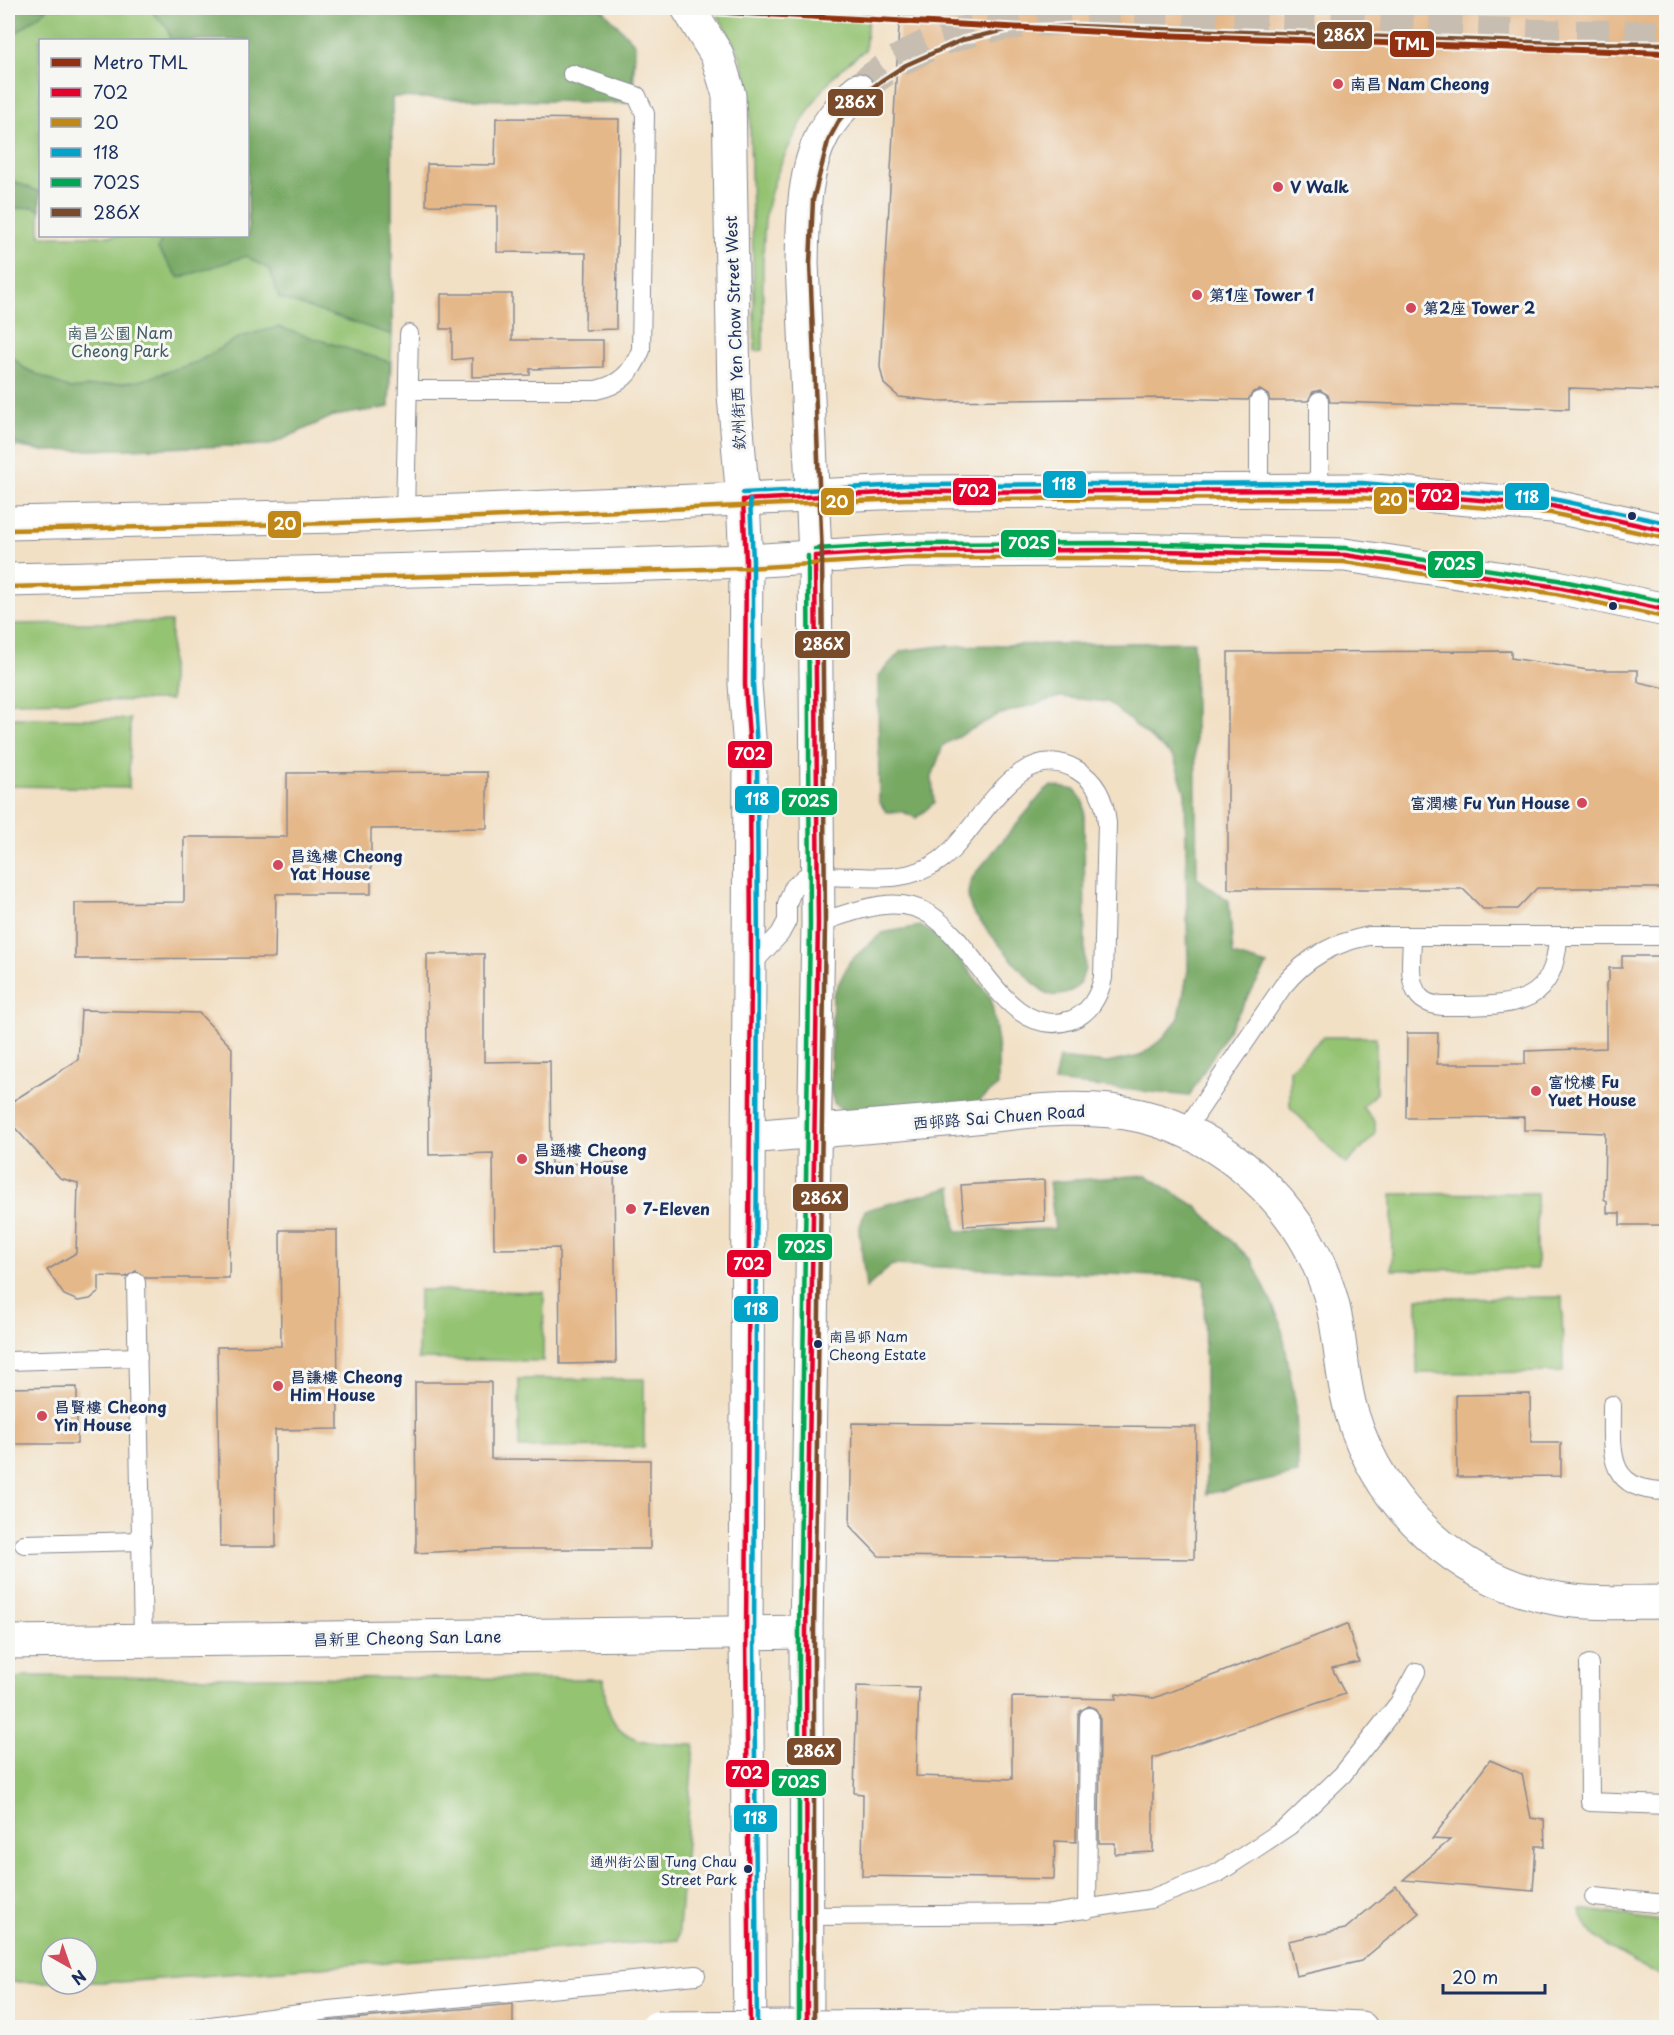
<svg xmlns="http://www.w3.org/2000/svg" width="1674" height="2035" viewBox="0 0 1674 2035" font-family="'Playpen Sans','LXGW WenKai TC',sans-serif">
	<style>
		.green { fill: #94c372; stroke: #587968; stroke-width: 1.5; fill-rule: evenodd }
		.forest { fill: #77a964; stroke: #496c61; stroke-width: 1.5 }
		.building { fill: #e5b889 }
		.lines { fill: none; stroke-linecap: round; stroke-linejoin: round }
		.secondary-tunnel { stroke: #c7bdb0; stroke-width: 33; stroke-dasharray: 33 16; stroke-linecap: butt }
		.service-casing { stroke: #868892; stroke-width: 20 }
		.minor-casing { stroke: #868892; stroke-width: 35 }
		.tertiary-casing { stroke: #868892; stroke-width: 35 }
		.secondary-casing { stroke: #868892; stroke-width: 35 }
		.trunk-casing { stroke: #868892; stroke-width: 35 }
		.service { stroke: #fff; stroke-width: 18 }
		.minor { stroke: #fff; stroke-width: 33 }
		.tertiary { stroke: #fff; stroke-width: 33 }
		.secondary { stroke: #fff; stroke-width: 33 }
		.trunk { stroke: #fff; stroke-width: 33 }
		.trunk-bridge-casing { stroke: #868892; stroke-width: 35; stroke-linecap: butt }
		.trunk-bridge { stroke: #fff; stroke-width: 33 }
		.bus-1-casing { stroke: #f6f6f2; stroke-width: 9 }
		.bus-2-casing { stroke: #f6f6f2; stroke-width: 9 }
		.bus-3-casing { stroke: #f6f6f2; stroke-width: 9 }
		.bus-4-casing { stroke: #f6f6f2; stroke-width: 9 }
		.bus-5-casing { stroke: #f6f6f2; stroke-width: 9 }
		.bus-1 { stroke: #e4002b; stroke-width: 4.5 }
		.bus-2 { stroke: #c08818; stroke-width: 4.5 }
		.bus-3 { stroke: #01a3c8; stroke-width: 4.5 }
		.bus-4 { stroke: #00a651; stroke-width: 4.5 }
		.bus-5 { stroke: #7a4b2a; stroke-width: 4.5 }
		.metro-1-casing { stroke: #f6f6f2; stroke-width: 10 }
		.metro-1 { stroke: #923011; stroke-width: 6 }
		.poi-dot { fill: #d1495b; stroke: #f6f6f2; stroke-width: 2 }
		.bus-dot { fill: #1b2f5e; stroke: #f6f6f2; stroke-width: 2 }
		.labels { text-anchor: middle; stroke-width: 6; stroke-linejoin: round; paint-order: stroke }
		.bus-label { font-size: 14px; fill: #1b2f5e; stroke: #f6f6f2; text-anchor: start }
		.poi-label { font-size: 16px; font-weight: bold; fill: #1b2f5e; stroke: #f6f6f2; text-anchor: start }
		.park-label { font-size: 16px; fill: #3f5b64; stroke: #f6f6f2 }
		.street-label { font-size: 16px; fill: #1b2f5e; stroke: #f6f6f2 }
		.line-badge { stroke: #f6f6f2; stroke-width: 2 }
		.badge-label { font-size: 16px; text-anchor: middle; font-weight: bold; fill: #fff }
	</style>
	<rect width="100%" height="100%" fill="#f6f6f2"/>
	<filter id="ink" filterUnits="userSpaceOnUse"><feTurbulence type="fractalNoise" baseFrequency=".0167" numOctaves="2"/><feDisplacementMap in="SourceGraphic" scale="12" xChannelSelector="R" yChannelSelector="G"/><feConvolveMatrix kernelMatrix="1 2 1 2 8 2 1 2 1" color-interpolation-filters="sRGB"/></filter>
	<filter id="wash" filterUnits="userSpaceOnUse"><feTurbulence type="fractalNoise" baseFrequency=".008" numOctaves="4" result="noise"/><feDisplacementMap in="SourceGraphic" scale="24" xChannelSelector="R" yChannelSelector="G"/><feGaussianBlur stdDeviation="1.35" result="paint"/><feColorMatrix in="noise" values="0 0 0 0 0 0 0 0 0 0 0 0 0 0 0 0 0 1.4 0 .05"/><feComposite in="paint" operator="in"/></filter>
	<g filter="url(#wash)">
		<rect width="100%" height="100%" fill="#f2e0c5"/>
		<g class="green">
			<path d="M8 8H601L635 44 633 103 392 97V335L389 407 333 416 270 445 43 451 8 445ZM40 40H248V236H40Z"/>
			<path d="M714 8H869L865 50C856 57 845 65 837 73 805 107 770 175 765 221 761 263 764 308 763 350L755 351 749 86 739 53Z"/>
			<path d="M171 622V700L8 702V624Z"/>
			<path d="M8 718 130 719 129 788 8 786Z"/>
			<path d="M1323 1037H1376V1093L1362 1107 1375 1121V1135L1346 1164 1290 1107V1069Z"/>
			<path d="M1537 1193V1269L1392 1270V1194Z"/>
			<path d="M419 1290 544 1292 543 1361 418 1359Z"/>
			<path d="M1562 1297 1563 1372 1417 1373V1298Z"/>
			<path d="M519 1379H644V1447L519 1448Z"/>
			<path d="M24 1676 604 1679C605 1743 640 1744 694 1745L678 1940 121 1982H87V1948H51V1982H8V1682Z"/>
			<path d="M1581 1909 1666 1922V1979C1639 1964 1584 1944 1581 1909Z"/>
		</g>
		<g class="forest">
			<path d="M8 8H49L8 39Z"/>
			<path d="M148 8H601L635 44 630 103 392 97V335L279 298 270 270 246 256 179 278 158 249 162 236H248V40H171L167 27Z"/>
			<path d="M8 179 40 192V210L33 207 8 209Z"/>
			<path d="M278 327 390 362 389 407 333 416 270 445 43 451 8 441V352L24 368 70 389 139 381 197 362 240 337Z"/>
			<path d="M1194 642 1197 878 1229 901 1233 955 1267 965 1189 1096 1054 1082 1059 1058 1107 1063 1140 1056 1162 1039 1179 1018 1188 970 1185 793 1174 758 1108 702 1060 697 998 715 943 745 932 777 934 803 916 818 903 812H886L879 801 878 676 901 651 941 646Z"/>
			<path d="M1053 786 1075 790 1084 802 1085 969 1080 984C1072 992 1063 997 1051 995 1034 991 988 930 974 914 966 900 966 888 974 875L1046 789Z"/>
			<path d="M920 926 945 941 991 998 998 1043V1086L963 1113 849 1115 834 1103 830 1090 833 995 850 961 882 933Z"/>
			<path d="M1146 1175 1197 1207 1252 1261 1281 1323 1296 1407 1298 1474 1206 1494 1204 1278 892 1265 866 1288 859 1230 865 1210 952 1187 956 1231 1055 1229 1049 1182Z"/>
		</g>
		<g id="blocks">
			<g class="building">
				<path d="M900 8H1666V391L1569 388V409L1330 402 1328 395 1320 390 1313 392 1308 401H1270L1268 395 1260 390 1253 392 1248 400 1165 398 939 401 899 397 884 384 880 367Z"/>
				<path d="M496 118 619 119 616 329 585 330 586 253 497 252V206L426 205 427 164 495 165Z"/>
				<path d="M441 294H512V340H603V367L530 369V375L472 377V358L452 360V329H441Z"/>
				<path d="M1511 651V658L1588 670H1638V682L1666 688V888H1537L1517 909H1483L1463 889H1228V652Z"/>
				<path d="M487 772V828L371 829V894H276L275 958 75 959V903L184 902V837H287V773Z"/>
				<path d="M427 954H484V1062L550 1061 551 1164 614 1163 616 1363 560 1364 559 1248 494 1249 493 1153 429 1155Z"/>
				<path d="M1622 956H1666V1225H1620V1213H1607V1201L1604 1199 1605 1133 1524 1130V1117L1406 1118 1407 1033H1438L1437 1064H1525V1051L1606 1048V983L1609 980V968H1622Z"/>
				<path d="M81 1010 199 1013 232 1048 229 1278H146L136 1271 126 1277 99 1276V1292L90 1299 78 1301 64 1295 47 1270 76 1253 78 1183 60 1178 8 1120V1104L78 1060Z"/>
				<path d="M1044 1180 1045 1221 964 1226 961 1185Z"/>
				<path d="M280 1230H337L338 1429 275 1430 276 1547H220L217 1347 281 1346Z"/>
				<path d="M415 1382H491V1459L650 1460V1549H494L416 1553Z"/>
				<path d="M77 1387V1444H8V1388Z"/>
				<path d="M1530 1394 1531 1443H1561V1476L1457 1477 1456 1395Z"/>
				<path d="M852 1423 1196 1427 1194 1559 879 1556 850 1526Z"/>
				<path d="M1347 1624 1359 1662 1332 1668 1345 1694 1153 1758V1852L1115 1854V1843H1099L1100 1717 1095 1708 1089 1706 1080 1711 1078 1717 1076 1842 1055 1841 1054 1879 862 1876 863 1794 854 1793 857 1686 919 1688 916 1776 1012 1779V1697L1116 1699V1694L1154 1698Z"/>
				<path d="M1490 1760 1522 1774 1531 1818 1544 1820 1545 1846H1536L1533 1891 1403 1880 1450 1840 1432 1839Z"/>
				<path d="M1396 1886 1419 1913 1361 1961 1296 1976 1288 1941 1345 1929Z"/>
				<path d="M513 2004V2028H284L330 2021Z"/>
			</g>
		</g>
	</g>
	<g filter="url(#ink)">
		<use href="#blocks" fill-opacity="0" stroke="#868892" stroke-width="1.5"/>
		<g class="lines">
			<path class="secondary-tunnel" d="M858 90C931 31 985 22 1076 18L1556 36 1666 37"/>
			<defs>
				<g id="service">
					<path d="M408 390H596C620 385 632 373 641 350L645 114 637 96 572 74"/>
					<path d="M1259 490V401"/>
					<path d="M1319 490V401"/>
					<path d="M405 513 409 334"/>
					<path d="M1412 937C1412 955 1407 981 1419 996 1429 1008 1448 1006 1462 1006 1518 1005 1555 1003 1558 936"/>
					<path d="M751 965 780 934 787 921V904L793 888 805 877C850 872 900 889 939 861 978 835 1015 734 1077 770 1097 782 1105 800 1107 823L1103 978C1099 996 1089 1014 1071 1020 1007 1042 976 942 929 914 895 893 853 912 818 923"/>
					<path d="M1184 1132 1283 986C1307 957 1333 943 1369 936H1666"/>
					<path d="M136 1282 143 1640"/>
					<path d="M8 1361 138 1357"/>
					<path d="M1612 1405C1612 1452 1606 1491 1666 1491"/>
					<path d="M24 1544 142 1541"/>
					<path d="M1589 1664 1590 1802 1666 1805"/>
					<path d="M1594 1897 1666 1904"/>
					<path d="M1087 1910 1089 1717"/>
					<path d="M809 1916 1052 1914 1150 1899 1218 1873 1289 1826 1343 1774 1399 1703 1416 1672"/>
					<path d="M196 2028 329 2010 696 1975"/>
				</g>
				<g id="minor">
					<path d="M749 1137C818 1131 887 1125 957 1119 1017 1113 1080 1102 1141 1116 1225 1136 1299 1203 1327 1286 1342 1328 1339 1372 1352 1414 1381 1509 1461 1582 1559 1599 1594 1605 1631 1602 1666 1602"/>
					<path d="M8 1642 806 1632"/>
				</g>
				<g id="tertiary">
					<path d="M8 523 337 516 905 492 1362 490 1552 506 1666 531"/>
					<path d="M8 580 620 565 746 561 906 551 1112 550 1345 555 1557 587 1666 610"/>
				</g>
				<g id="secondary">
					<path d="M688 8 717 55 729 95 734 395 743 500 746 561 745 684 750 750 746 1634 750 2028"/>
					<path d="M807 2028 806 1632 818 923 815 556 802 263C803 221 803 171 823 134 832 117 845 104 858 90"/>
				</g>
				<path id="trunk" d="M1277 2024 1361 2028"/>
			</defs>
			<use href="#service" class="service-casing"/>
			<use href="#minor" class="minor-casing"/>
			<use href="#tertiary" class="tertiary-casing"/>
			<use href="#secondary" class="secondary-casing"/>
			<use href="#trunk" class="trunk-casing"/>
			<use href="#service" class="service"/>
			<use href="#minor" class="minor"/>
			<use href="#tertiary" class="tertiary"/>
			<use href="#secondary" class="secondary"/>
			<use href="#trunk" class="trunk"/>
			<defs>
				<path id="trunk-bridge" d="M657 2028 1277 2024"/>
			</defs>
			<use href="#trunk-bridge" class="trunk-bridge-casing"/>
			<use href="#trunk-bridge" class="trunk-bridge"/>
			<defs>
				<g id="bus-1">
					<path d="M743 500 746 561 745 684 750 750 751 965 746 1634 750 2028"/>
					<path d="M743 500 905 492 1362 490 1552 506 1666 531"/>
					<path d="M815 556 906 551 1112 550 1345 555 1557 587 1666 610"/>
					<path d="M807 2028 806 1632 818 923 815 556"/>
				</g>
				<g id="bus-2">
					<path d="M8 530 337 523 905 499 1362 498 1551 513 1664 538"/>
					<path d="M8 587 746 568 906 558H1112L1344 562 1556 594 1664 617"/>
				</g>
				<g id="bus-3">
					<path d="M743 493 905 485 1362 483 1553 499 1666 523"/>
					<path d="M750 500 753 561V684L757 750 758 965 754 1634 757 2028"/>
				</g>
				<g id="bus-4">
					<path d="M815 549 906 544 1112 543 1345 548 1558 580 1666 602"/>
					<path d="M799 2028V1632L810 923 808 556"/>
				</g>
				<path id="bus-5" d="M814 2028V1632L825 923 822 556 810 263 813 200 828 141 840 119 858 99 881 81 906 65 962 40 1014 28 1076 26 1556 43 1666 44"/>
			</defs>
			<use href="#bus-1" class="bus-1-casing"/>
			<use href="#bus-2" class="bus-2-casing"/>
			<use href="#bus-3" class="bus-3-casing"/>
			<use href="#bus-4" class="bus-4-casing"/>
			<use href="#bus-5" class="bus-5-casing"/>
			<use href="#bus-1" class="bus-1"/>
			<use href="#bus-2" class="bus-2"/>
			<use href="#bus-3" class="bus-3"/>
			<use href="#bus-4" class="bus-4"/>
			<use href="#bus-5" class="bus-5"/>
			<defs>
				<path id="metro-1" d="M650 8 1158 35 1666 53"/>
			</defs>
			<use href="#metro-1" class="metro-1-casing"/>
			<use href="#metro-1" class="metro-1"/>
		</g>
	</g>
	<g class="poi-dot">
		<circle cx="1338" cy="84" r="6"/>
		<circle cx="1278" cy="187" r="6"/>
		<circle cx="1197" cy="295" r="6"/>
		<circle cx="1411" cy="308" r="6"/>
		<circle cx="1582" cy="803" r="6"/>
		<circle cx="278" cy="865" r="6"/>
		<circle cx="1536" cy="1091" r="6"/>
		<circle cx="522" cy="1159" r="6"/>
		<circle cx="631" cy="1209" r="6"/>
		<circle cx="278" cy="1386" r="6"/>
		<circle cx="42" cy="1416" r="6"/>
	</g>
	<g class="bus-dot">
		<circle cx="1632" cy="516" r="5"/>
		<circle cx="1613" cy="606" r="5"/>
		<circle cx="818" cy="1344" r="5"/>
		<circle cx="748" cy="1869" r="5"/>
	</g>
	<g class="labels">
		<g class="bus-label">
			<text x="829" y="1342">南昌邨 Nam<tspan x="829" dy="18">Cheong Estate</tspan></text>
			<text x="737" y="1867" text-anchor="end">通州街公園 Tung Chau<tspan x="737" dy="18">Street Park</tspan></text>
		</g>
		<g class="poi-label">
			<text x="1350" y="90">南昌 Nam Cheong</text>
			<text x="1290" y="193">V Walk</text>
			<text x="1209" y="301">第1座 Tower 1</text>
			<text x="1423" y="314">第2座 Tower 2</text>
			<text x="1570" y="809" text-anchor="end">富潤樓 Fu Yun House</text>
			<text x="290" y="862">昌逸樓 Cheong<tspan x="290" dy="18">Yat House</tspan></text>
			<text x="1548" y="1088">富悅樓 Fu<tspan x="1548" dy="18">Yuet House</tspan></text>
			<text x="534" y="1156">昌遜樓 Cheong<tspan x="534" dy="18">Shun House</tspan></text>
			<text x="643" y="1215">7-Eleven</text>
			<text x="290" y="1383">昌謙樓 Cheong<tspan x="290" dy="18">Him House</tspan></text>
			<text x="54" y="1413">昌賢樓 Cheong<tspan x="54" dy="18">Yin House</tspan></text>
		</g>
		<g class="park-label">
			<text x="120" y="339">南昌公園 Nam<tspan x="120" dy="18">Cheong Park</tspan></text>
		</g>
		<g class="street-label">
			<text transform="translate(735 333) rotate(-92)" y="6">欽州街西 Yen Chow Street West</text>
			<text transform="translate(999 1117) rotate(-4)" y="6">西邨路 Sai Chuen Road</text>
			<text transform="translate(407 1638) rotate(-1)" y="6">昌新里 Cheong San Lane</text>
		</g>
	</g>
	<g class="line-badge">
		<rect x="1316" y="21" width="57" height="29" rx="6" fill="#7a4b2a"/>
		<rect x="1389" y="30" width="46" height="28" rx="6" fill="#923011"/>
		<rect x="827" y="88" width="57" height="29" rx="6" fill="#7a4b2a"/>
		<rect x="1042" y="470" width="45" height="29" rx="6" fill="#01a3c8"/>
		<rect x="952" y="477" width="45" height="29" rx="6" fill="#e4002b"/>
		<rect x="1415" y="482" width="45" height="29" rx="6" fill="#e4002b"/>
		<rect x="1504" y="482" width="46" height="29" rx="6" fill="#01a3c8"/>
		<rect x="1373" y="486" width="35" height="29" rx="6" fill="#c08818"/>
		<rect x="820" y="487" width="35" height="29" rx="6" fill="#c08818"/>
		<rect x="267" y="510" width="35" height="29" rx="6" fill="#c08818"/>
		<rect x="1000" y="529" width="57" height="29" rx="6" fill="#00a651"/>
		<rect x="1427" y="550" width="57" height="29" rx="6" fill="#00a651"/>
		<rect x="794" y="630" width="57" height="29" rx="6" fill="#7a4b2a"/>
		<rect x="727" y="740" width="46" height="29" rx="6" fill="#e4002b"/>
		<rect x="734" y="785" width="46" height="29" rx="6" fill="#01a3c8"/>
		<rect x="781" y="787" width="57" height="29" rx="6" fill="#00a651"/>
		<rect x="792" y="1183" width="57" height="29" rx="6" fill="#7a4b2a"/>
		<rect x="777" y="1233" width="56" height="28" rx="6" fill="#00a651"/>
		<rect x="726" y="1249" width="46" height="29" rx="6" fill="#e4002b"/>
		<rect x="733" y="1295" width="46" height="28" rx="6" fill="#01a3c8"/>
		<rect x="786" y="1737" width="56" height="29" rx="6" fill="#7a4b2a"/>
		<rect x="725" y="1759" width="45" height="29" rx="6" fill="#e4002b"/>
		<rect x="771" y="1768" width="56" height="29" rx="6" fill="#00a651"/>
		<rect x="733" y="1804" width="45" height="29" rx="6" fill="#01a3c8"/>
	</g>
	<g class="badge-label">
		<text x="1344" y="41">286X</text>
		<text x="1412" y="50">TML</text>
		<text x="855" y="108">286X</text>
		<text x="1064" y="490">118</text>
		<text x="974" y="497">702</text>
		<text x="1437" y="502">702</text>
		<text x="1527" y="503">118</text>
		<text x="1391" y="506">20</text>
		<text x="837" y="508">20</text>
		<text x="285" y="530">20</text>
		<text x="1029" y="549">702S</text>
		<text x="1455" y="570">702S</text>
		<text x="823" y="650">286X</text>
		<text x="750" y="760">702</text>
		<text x="757" y="805">118</text>
		<text x="809" y="807">702S</text>
		<text x="821" y="1204">286X</text>
		<text x="805" y="1253">702S</text>
		<text x="749" y="1270">702</text>
		<text x="756" y="1315">118</text>
		<text x="814" y="1757">286X</text>
		<text x="747" y="1779">702</text>
		<text x="799" y="1788">702S</text>
		<text x="755" y="1824">118</text>
	</g>
	<rect width="1674" height="2035" fill="none" stroke="#f6f6f2" stroke-width="30"/>
	<rect x="39" y="39" width="210" height="198" fill="#f6f6f2" stroke="#9ea6b7" stroke-width="1.5"/>
	<rect x="51" y="58" width="30" height="9" fill="#923011" stroke="#9ea6b7" stroke-width="1.5"/>
	<text x="93" y="69" font-size="18" fill="#1b2f5e">Metro TML</text>
	<rect x="51" y="88" width="30" height="9" fill="#e4002b" stroke="#9ea6b7" stroke-width="1.5"/>
	<text x="93" y="99" font-size="18" fill="#1b2f5e">702</text>
	<rect x="51" y="118" width="30" height="9" fill="#c08818" stroke="#9ea6b7" stroke-width="1.5"/>
	<text x="93" y="129" font-size="18" fill="#1b2f5e">20</text>
	<rect x="51" y="148" width="30" height="9" fill="#01a3c8" stroke="#9ea6b7" stroke-width="1.5"/>
	<text x="93" y="159" font-size="18" fill="#1b2f5e">118</text>
	<rect x="51" y="178" width="30" height="9" fill="#00a651" stroke="#9ea6b7" stroke-width="1.5"/>
	<text x="93" y="189" font-size="18" fill="#1b2f5e">702S</text>
	<rect x="51" y="208" width="30" height="9" fill="#7a4b2a" stroke="#9ea6b7" stroke-width="1.5"/>
	<text x="93" y="219" font-size="18" fill="#1b2f5e">286X</text>
	<g transform="translate(69 1966) rotate(140)"><circle r="28" fill="#f6f6f2" stroke="#9ea6b7" stroke-width="1.5"/>
	<path d="M0-4.5L10 22L0 15L-10 22Z" fill="#d1495b"/>
	<text y="-9" font-size="16" font-weight="bold" text-anchor="middle" fill="#1b2f5e">N</text>
	</g>
	<path d="M1443 1984v9h102v-9" fill="none" stroke="#1b2f5e" stroke-width="3"/>
	<text x="1452" y="1984" font-size="18" fill="#1b2f5e" stroke="#f6f6f2" stroke-width="4.5" paint-order="stroke">20 m</text>
</svg>
